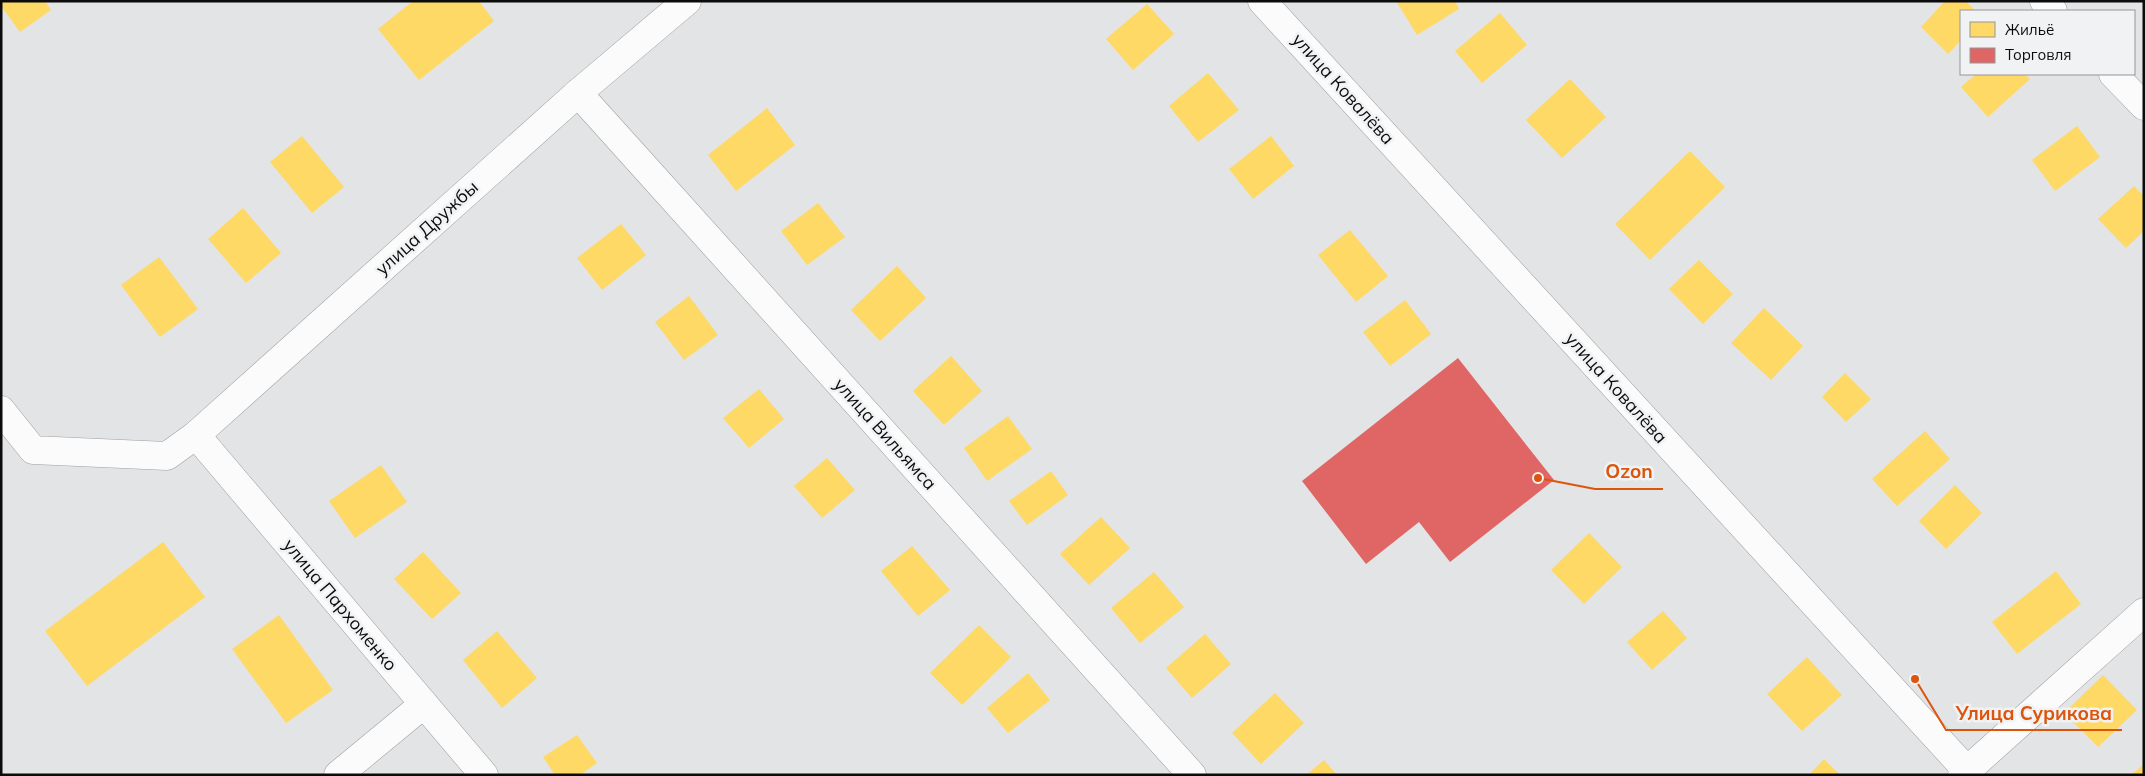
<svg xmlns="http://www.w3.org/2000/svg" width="2145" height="776" viewBox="0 0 2145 776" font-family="Mulish,sans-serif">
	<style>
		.homes { fill: #ffd966 }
		.shops { fill: #e06666 }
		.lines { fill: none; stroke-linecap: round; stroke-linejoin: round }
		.street-casing { stroke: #9e9fa0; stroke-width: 29 }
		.secondary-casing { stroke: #9e9fa0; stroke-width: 29 }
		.street { stroke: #fbfbfb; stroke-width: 28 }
		.secondary { stroke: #fbfbfb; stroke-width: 28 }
		.labels { text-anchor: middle; stroke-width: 5; stroke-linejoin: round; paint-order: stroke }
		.street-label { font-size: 18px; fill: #0b0b0c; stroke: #f0f2f4 }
		.leader { fill: none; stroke: #dd550c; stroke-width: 2 }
		.callout-dot { fill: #dd550c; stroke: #f0f2f4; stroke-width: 2 }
		.callout-label { font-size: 19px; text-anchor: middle; font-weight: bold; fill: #dd550c; stroke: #f0f2f4; stroke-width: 5; stroke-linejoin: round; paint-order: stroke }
	</style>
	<rect width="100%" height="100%" fill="#e3e4e5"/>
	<g class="homes">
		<path d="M1 1H45L51 10 20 32 1 6Z"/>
		<path d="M413 1H479L494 21 419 80 378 29Z"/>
		<path d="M1396 1H1455L1459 9 1417 35Z"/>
		<path d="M1945 1H1965L1976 11H1961V40L1948 54 1921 27Z"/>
		<path d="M1147 4 1174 34 1133 70 1106 39Z"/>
		<path d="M1500 13 1527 45 1482 83 1455 51Z"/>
		<path d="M1208 73 1239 110 1198 142 1169 106Z"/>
		<path d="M1976 74H2025L2030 79 1988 117 1961 87Z"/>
		<path d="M1570 79 1606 117 1562 158 1526 120Z"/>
		<path d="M767 108 795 145 736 191 708 155Z"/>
		<path d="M2077 126 2100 157 2055 191 2032 160Z"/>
		<path d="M302 136 344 187 312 213 270 162Z"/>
		<path d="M1271 136 1294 166 1253 199 1229 169Z"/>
		<path d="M1690 151 1725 187 1650 260 1615 224Z"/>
		<path d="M2134 186 2144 196V231L2126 248 2098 219Z"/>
		<path d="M818 203 845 237 807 265 781 231Z"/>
		<path d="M243 208 281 253 246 283 208 239Z"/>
		<path d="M621 224 646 255 602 290 577 258Z"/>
		<path d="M1350 230 1388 276 1356 302 1318 255Z"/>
		<path d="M159 257 198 309 160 337 121 285Z"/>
		<path d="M1699 260 1733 294 1703 324 1669 289Z"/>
		<path d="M897 266 926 298 880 341 851 310Z"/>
		<path d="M689 296 718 335 684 360 655 322Z"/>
		<path d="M1405 300 1431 334 1390 366 1363 332Z"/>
		<path d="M1764 308 1803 346 1771 380 1731 343Z"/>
		<path d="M951 356 982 391 944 425 913 391Z"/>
		<path d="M1845 373 1871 399 1846 422 1822 397Z"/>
		<path d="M759 389 784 419 749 448 723 418Z"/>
		<path d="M1008 416 1032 449 987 481 964 448Z"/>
		<path d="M1925 431 1950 459 1897 506 1872 479Z"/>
		<path d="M827 458 855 490 822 518 794 486Z"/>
		<path d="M381 465 407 502 355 538 329 501Z"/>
		<path d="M1051 471 1068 495 1027 525 1009 501Z"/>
		<path d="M1955 485 1982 513 1946 549 1919 521Z"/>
		<path d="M1101 517 1130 548 1089 585 1060 554Z"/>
		<path d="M1589 533 1622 567 1584 604 1551 570Z"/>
		<path d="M163 542 205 597 87 686 45 631Z"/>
		<path d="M912 546 950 590 918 616 881 571Z"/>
		<path d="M423 552 461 593 432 619 394 579Z"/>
		<path d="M2056 571 2081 604 2017 654 1992 622Z"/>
		<path d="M1154 572 1184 607 1140 643 1111 608Z"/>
		<path d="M1663 611 1687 638 1652 670 1627 642Z"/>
		<path d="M279 615 333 690 286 723 232 649Z"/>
		<path d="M979 625 1011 657 962 705 930 673Z"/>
		<path d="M497 631 537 678 502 708 463 660Z"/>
		<path d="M1205 634 1231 664 1192 698 1166 668Z"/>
		<path d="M1807 657 1842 695 1802 731 1767 694Z"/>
		<path d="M1028 673 1050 700 1008 733 987 708Z"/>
		<path d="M2103 675 2137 710 2098 747 2064 713Z"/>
		<path d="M1275 693 1304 723 1261 764 1232 733Z"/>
		<path d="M577 735 597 763 580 775H555L543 757Z"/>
		<path d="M1824 759 1840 775H1809Z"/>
		<path d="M1324 760 1337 775H1306Z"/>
		<path d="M2144 764V775H2131Z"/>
	</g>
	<path class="shops" d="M1458 358 1554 480 1450 562 1419 522 1366 564 1302 481Z"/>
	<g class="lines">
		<defs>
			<g id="street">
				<path d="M2044 1 2053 11"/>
				<path d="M2113 74 2144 106"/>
				<path d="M578 93 1192 775"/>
				<path d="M1 410 33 450 167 456 196 435 578 93 687 1"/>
				<path d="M196 435 484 775"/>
				<path d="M338 775 424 704"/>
				<path d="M1962 775 2144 612"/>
			</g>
			<path id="secondary" d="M1262 1 1971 775"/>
		</defs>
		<use href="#street" class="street-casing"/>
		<use href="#secondary" class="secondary-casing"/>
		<use href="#street" class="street"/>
		<use href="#secondary" class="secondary"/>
	</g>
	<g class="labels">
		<g class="street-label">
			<text transform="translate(1343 89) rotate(48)" y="6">улица Ковалёва</text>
			<text transform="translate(427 228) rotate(-42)" y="6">улица Дружбы</text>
			<text transform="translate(1616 388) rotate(48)" y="6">улица Ковалёва</text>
			<text transform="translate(885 434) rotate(48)" y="6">улица Вильямса</text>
			<text transform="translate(340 605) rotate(50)" y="6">улица Пархоменко</text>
		</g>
	</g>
	<path class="leader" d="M1538 478L1595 489H1663M1915 679L1946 730H2122"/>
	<g class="callout-dot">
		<circle cx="1538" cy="478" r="5"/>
		<circle cx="1915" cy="679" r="5"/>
	</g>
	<g class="callout-label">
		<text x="1629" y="478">Ozon</text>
		<text x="2034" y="720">Улица Сурикова</text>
	</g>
	<rect width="2145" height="776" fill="none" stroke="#0b0b0c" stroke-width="5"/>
	<rect x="1960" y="10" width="175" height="65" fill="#f0f2f4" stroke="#949697"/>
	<rect x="1970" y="22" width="25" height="15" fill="#ffd966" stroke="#949697"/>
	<text x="2005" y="35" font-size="15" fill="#0b0b0c">Жильё</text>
	<rect x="1970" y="48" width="25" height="15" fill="#e06666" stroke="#949697"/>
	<text x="2005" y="60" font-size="15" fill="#0b0b0c">Торговля</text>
</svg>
